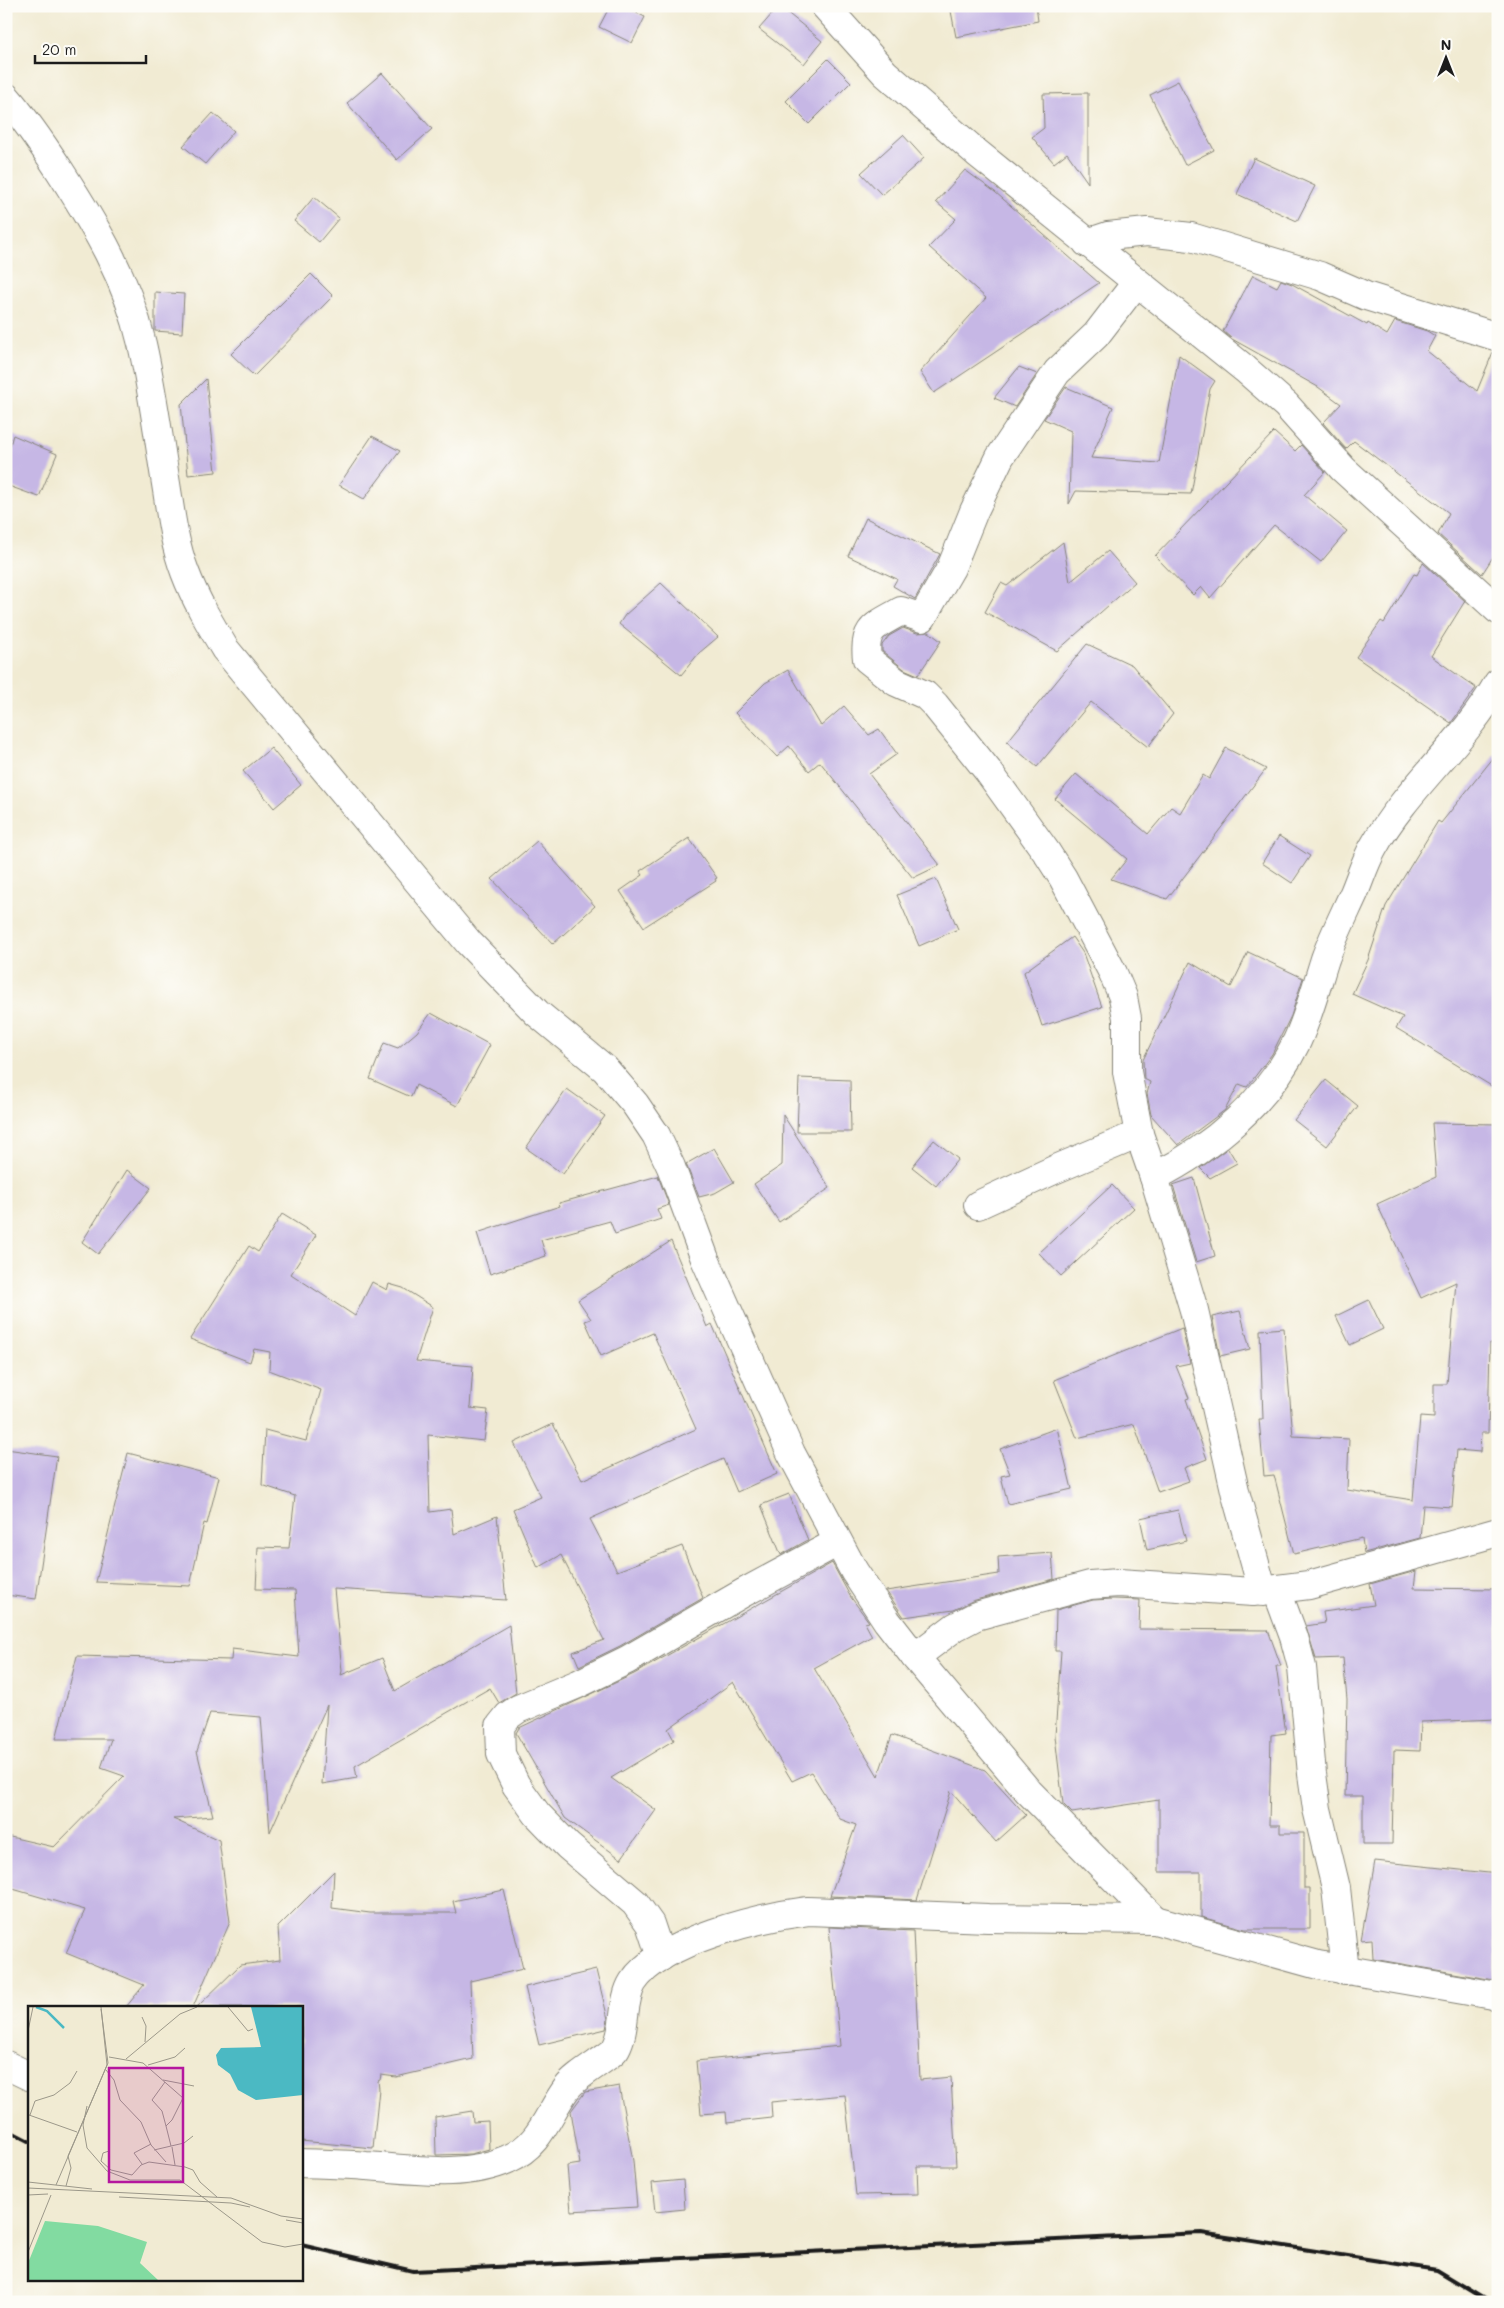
<svg xmlns="http://www.w3.org/2000/svg" width="1504" height="2308" viewBox="0 0 1504 2308" font-family="Mali,sans-serif">
	<style>
		.building { fill: #c6b7e5 }
		.lines { fill: none; stroke-linecap: round; stroke-linejoin: round }
		.street-casing { stroke: #868478; stroke-width: 30 }
		.street { stroke: #fff; stroke-width: 28 }
		.rail { stroke: #1c1c1c; stroke-width: 4 }
		.inset-river { fill: none; stroke: #4bb9c3; stroke-width: 2.5 }
		.inset-road { fill: none; stroke: #9c988a; stroke-width: 1 }
		.view { fill: #b5179e; fill-opacity: 0.15; stroke: #b5179e; stroke-width: 2.5 }
		.inset-edge { fill: none; stroke: #1c1c1c; stroke-width: 2.5 }
	</style>
	<rect width="100%" height="100%" fill="#fdfcf7"/>
	<filter id="ink" filterUnits="userSpaceOnUse"><feTurbulence type="fractalNoise" baseFrequency=".02" numOctaves="2"/><feDisplacementMap in="SourceGraphic" scale="10" xChannelSelector="R" yChannelSelector="G"/><feConvolveMatrix kernelMatrix="1 2 1 2 8 2 1 2 1" color-interpolation-filters="sRGB"/></filter>
	<filter id="wash" filterUnits="userSpaceOnUse"><feTurbulence type="fractalNoise" baseFrequency=".0096" numOctaves="4" result="noise"/><feDisplacementMap in="SourceGraphic" scale="20" xChannelSelector="R" yChannelSelector="G"/><feGaussianBlur stdDeviation="1.12" result="paint"/><feColorMatrix in="noise" values="0 0 0 0 0 0 0 0 0 0 0 0 0 0 0 0 0 1.4 0 .05"/><feComposite in="paint" operator="in"/></filter>
	<g filter="url(#wash)">
		<rect width="100%" height="100%" fill="#f1ebd3"/>
		<g id="blocks">
			<g class="building">
				<path d="M610 6H622L645 17 632 43 599 27Z"/>
				<path d="M779 6 822 41 804 64 759 29Z"/>
				<path d="M950 6H1036L1038 21 956 37Z"/>
				<path d="M828 59 851 82 809 124 786 101Z"/>
				<path d="M382 73 432 129 397 160 347 103Z"/>
				<path d="M1178 81 1214 150 1185 165 1150 95Z"/>
				<path d="M1088 93V183L1067 153 1054 163 1032 137 1044 128 1043 94Z"/>
				<path d="M213 113 234 131 205 164 183 146Z"/>
				<path d="M903 135 924 158 882 195 861 173Z"/>
				<path d="M1254 158 1315 186 1297 221 1237 194Z"/>
				<path d="M965 170 995 192 1099 283 934 393 920 372 986 298 929 247 956 219 936 202Z"/>
				<path d="M314 197 339 218 319 242 294 221Z"/>
				<path d="M311 274 333 296 254 376 231 354Z"/>
				<path d="M1253 275 1277 287 1281 280 1292 284 1367 325 1368 323 1387 335 1395 321 1427 331 1435 336 1427 351 1477 391 1493 352H1498V549L1482 574 1438 534 1449 513 1354 441 1346 449 1323 423 1341 404 1318 387 1232 339 1223 331Z"/>
				<path d="M155 292 184 294 182 333 155 331Z"/>
				<path d="M1179 355 1215 381 1210 389 1191 494 1076 491 1069 504 1071 431 1044 419 1066 387 1113 407 1091 458 1159 463Z"/>
				<path d="M1019 367 1037 374 1015 407 994 398Z"/>
				<path d="M206 379 216 472 188 475 181 404Z"/>
				<path d="M1274 432 1295 451 1301 445 1325 472 1304 495 1347 531 1321 562 1274 525 1210 598 1201 587 1193 595 1155 556Z"/>
				<path d="M13 435 57 454 39 497 6 485V459Z"/>
				<path d="M372 436 400 451 364 499 339 485Z"/>
				<path d="M866 518 940 554 915 599 893 586 897 579 848 556Z"/>
				<path d="M1063 542 1070 582 1108 551 1135 582 1057 651 985 612 1001 583 1007 586Z"/>
				<path d="M1423 563 1465 601 1431 656 1476 688 1451 723 1356 657 1381 621 1384 623 1414 574 1417 575Z"/>
				<path d="M661 583 718 637 699 653 681 675 619 624 625 615Z"/>
				<path d="M903 628 917 633 929 632 941 641 918 675 904 669 882 651V645L889 636Z"/>
				<path d="M1087 644 1132 665 1173 714 1148 747 1091 702 1037 767 1007 742Z"/>
				<path d="M788 670 821 726 844 706 869 735 879 729 897 754 869 774 940 865 913 878 820 762 809 771 789 746 777 757 735 713 765 683Z"/>
				<path d="M271 748 301 785 274 808 243 771Z"/>
				<path d="M1226 748 1266 769 1167 899 1111 879 1127 859 1055 799 1076 774 1148 834 1171 807 1180 813 1203 775 1209 779Z"/>
				<path d="M1498 752V1090L1396 1028 1403 1017 1352 994 1368 960 1386 906 1438 821 1441 823Z"/>
				<path d="M1279 836 1310 856 1292 883 1262 863Z"/>
				<path d="M689 838 717 878 715 879 716 881 644 927 620 891 643 875 640 871Z"/>
				<path d="M537 841 595 906 553 944 492 879Z"/>
				<path d="M936 879 958 929 919 946 897 895Z"/>
				<path d="M1072 937 1083 953 1102 1007 1042 1026 1024 972Z"/>
				<path d="M1248 952 1303 978 1291 1016 1272 1054 1247 1087 1239 1084 1225 1110 1178 1145 1151 1115 1147 1094 1150 1082 1144 1079 1143 1060 1190 962 1231 987Z"/>
				<path d="M431 1013 490 1045 457 1106 416 1085 411 1097 370 1079 384 1043 398 1048 417 1032Z"/>
				<path d="M799 1078 850 1080 851 1132H797Z"/>
				<path d="M1326 1080 1358 1106 1327 1146 1294 1120Z"/>
				<path d="M567 1089 605 1116 563 1174 526 1148Z"/>
				<path d="M783 1115 830 1188 779 1222 754 1184 782 1165Z"/>
				<path d="M1432 1123 1498 1124V1344L1490 1343 1488 1433H1481L1480 1452 1457 1450 1452 1507 1423 1505 1420 1538 1364 1553 1362 1538 1294 1554 1274 1475 1264 1476 1259 1419H1263L1260 1330 1284 1328 1293 1436 1349 1439 1347 1490 1413 1500 1420 1417 1434 1418V1384H1447L1456 1282 1421 1298 1377 1204 1436 1177Z"/>
				<path d="M934 1140 958 1159 936 1186 912 1167Z"/>
				<path d="M714 1148 734 1182 715 1193 699 1197 686 1164Z"/>
				<path d="M1228 1148 1237 1163 1210 1178 1200 1168Z"/>
				<path d="M127 1170 151 1188 98 1254 82 1242Z"/>
				<path d="M658 1176 669 1205 657 1209 661 1219 615 1234 610 1221 541 1240 546 1256 490 1274 477 1233 560 1206 559 1203Z"/>
				<path d="M1194 1178 1215 1256 1196 1262 1173 1185Z"/>
				<path d="M1112 1185 1134 1208 1061 1276 1039 1253Z"/>
				<path d="M282 1214 316 1235 291 1274 355 1316 372 1282 387 1290 389 1284 403 1288 433 1307 416 1361 473 1366 470 1408 488 1410 484 1441 428 1435 430 1512 451 1509 454 1534 497 1516 506 1600 334 1589 342 1671 341 1675 382 1658 395 1691 509 1625 516 1693 499 1703 490 1688 355 1766 357 1778 322 1784 327 1705 270 1832 261 1717 210 1713 197 1751 213 1816 173 1819 219 1840 230 1922 193 2007H126L144 1985 66 1953 85 1910 6 1887V1836L54 1847 124 1776 101 1768 111 1739H56L77 1656 231 1660 232 1649 299 1657 295 1590 256 1589 258 1547 289 1548 295 1496 262 1485 265 1430 306 1441 321 1390 269 1370 270 1352 254 1349 250 1362 190 1339 249 1246 258 1252Z"/>
				<path d="M671 1241 707 1327 712 1324 777 1474 737 1492 723 1459 590 1519 617 1571 682 1546 703 1598 620 1646 579 1666 573 1652 604 1640 561 1555 538 1568 513 1509 541 1497 514 1443 553 1424 582 1480 696 1429 653 1333 601 1356 585 1321 591 1319 578 1300Z"/>
				<path d="M1369 1300 1383 1329 1350 1345 1336 1316Z"/>
				<path d="M1240 1311 1250 1349 1220 1356 1212 1317Z"/>
				<path d="M1182 1328 1190 1363 1176 1366 1189 1398 1186 1399 1207 1459 1184 1468 1189 1481 1158 1492 1134 1424 1077 1438 1054 1380Z"/>
				<path d="M1057 1428 1072 1489 1008 1504 1001 1476 1010 1474 1000 1449Z"/>
				<path d="M6 1449 57 1456 36 1599 6 1595Z"/>
				<path d="M128 1453 219 1477 207 1524 204 1523 190 1586 96 1582Z"/>
				<path d="M789 1494 808 1540 781 1555 761 1505Z"/>
				<path d="M1178 1510 1186 1541 1147 1550 1140 1518Z"/>
				<path d="M1052 1553 1054 1579 972 1601 954 1610 904 1617 886 1591 999 1574 998 1557Z"/>
				<path d="M832 1563 850 1596 869 1622 865 1623 872 1636 814 1668 878 1776 892 1735 985 1770 1026 1815 996 1842 951 1791 917 1900 830 1896 856 1825 840 1819 811 1772 792 1781 733 1682 668 1729 674 1740 611 1778 656 1810 621 1859 565 1818 516 1733 519 1728 634 1674Z"/>
				<path d="M1416 1571 1414 1588 1498 1589V1719L1421 1722 1420 1751 1394 1750 1392 1844H1363V1796H1345L1347 1699 1343 1658 1316 1659 1306 1626 1325 1623 1323 1612 1374 1605 1370 1584Z"/>
				<path d="M1113 1599 1140 1600 1139 1629 1268 1630 1281 1666H1276L1286 1733 1271 1735 1269 1825H1280V1833H1304V1888H1310V1929H1245L1201 1917V1872H1159V1800L1072 1813 1063 1804 1055 1736 1061 1651H1055L1056 1610 1093 1600Z"/>
				<path d="M1375 1861 1498 1874V1932H1496L1494 1980 1373 1959 1372 1939 1361 1940Z"/>
				<path d="M334 1871 332 1908 370 1913H456L453 1901 504 1890 523 1969 470 1981 473 2059 396 2077 381 2075 380 2080 378 2081 379 2089 373 2148 301 2141V2007H197L240 1965 280 1960 278 1927Z"/>
				<path d="M829 1927 913 1931 920 2080 951 2077 956 2166H917L918 2194 856 2195 845 2095 771 2102 772 2118 727 2123 726 2112 701 2114 696 2061 840 2046Z"/>
				<path d="M596 1970 608 2019 606 2029 539 2045 525 1987Z"/>
				<path d="M619 2086 633 2161 637 2207 571 2211 567 2166 580 2164 571 2111 585 2092Z"/>
				<path d="M472 2111 473 2122 488 2121 489 2149 471 2154 436 2155 435 2117Z"/>
				<path d="M683 2180 685 2209 655 2212 652 2183Z"/>
			</g>
		</g>
	</g>
	<g filter="url(#ink)">
		<use href="#blocks" fill-opacity="0" stroke="#868478" stroke-width="1"/>
		<g class="lines">
			<defs>
				<g id="street">
					<path d="M825 6 885 73 977 153 1245 369 1286 405 1343 469 1498 610"/>
					<path d="M6 97C27 121 43 145 60 171 96 227 127 278 142 344 153 392 159 442 167 490 171 517 175 546 185 572 195 599 210 624 225 649L469 943 537 1013 605 1069 635 1104 656 1135 671 1167 705 1259 791 1453 854 1571 887 1621 915 1657 1028 1791 1155 1920"/>
					<path d="M1087 243 1108 236 1147 232 1191 237 1320 276 1366 296 1498 337"/>
					<path d="M1136 283 1096 335 1057 372 1000 457 974 511 951 568 922 618 901 611C876 626 863 627 867 659L896 682 925 695 935 705 988 771 1047 853 1063 878 1113 973 1123 997 1127 1018V1072L1139 1134 1154 1177"/>
					<path d="M978 1205 1056 1169 1139 1134"/>
					<path d="M1277 1591 1294 1637 1302 1667 1312 1774 1317 1809 1336 1888 1345 1971"/>
					<path d="M1263 1592 1236 1495 1194 1310 1154 1177C1212 1148 1269 1100 1297 1041 1309 1015 1316 987 1325 959 1333 937 1344 915 1354 893 1360 879 1365 862 1373 848 1407 787 1464 743 1498 683"/>
					<path d="M915 1657 955 1627 976 1616 1090 1585 1119 1583 1253 1592 1309 1585 1498 1532"/>
					<path d="M661 1957 650 1924 635 1903 568 1846 537 1814 516 1785 501 1754 500 1726 508 1716 518 1709 578 1684 627 1660 743 1593 838 1542"/>
					<path d="M6 2065 29 2076"/>
					<path d="M301 2163C323 2164 344 2164 366 2166 411 2169 464 2179 508 2159 541 2145 547 2115 567 2088 576 2075 612 2056 616 2048 627 2028 621 2001 633 1982 661 1940 761 1917 808 1911L988 1918 1155 1920 1318 1965 1498 1996"/>
				</g>
			</defs>
			<use href="#street" class="street-casing"/>
			<use href="#street" class="street"/>
			<g class="rail">
				<path d="M6 2129 29 2141"/>
				<path d="M301 2245 413 2271 1201 2233 1437 2270 1490 2302"/>
			</g>
		</g>
	</g>
	<g transform="translate(28 2006)">
		<rect width="275" height="275" fill="#f1ebd3"/>
		<path d="M17 215 70 220 119 236 112 257 130 274H0V257Z" fill="#82dba1"/>
		<path d="M223 1H275V89L228 94 210 84 202 68 190 59 188 49 193 42 233 41Z" fill="#4bb9c3"/>
		<path class="inset-river" d="M8 1 19 5 36 22"/>
		<path class="inset-road" d="M200 1 220 25 225 23M114 11 118 20 117 36M0 25 5 1M81 51 115 57 155 92 144 114 138 120 143 140M98 53 152 8 169 1M120 59 147 51 157 42M78 64 86 74 92 94 113 116 123 139 138 156M135 74 166 80M137 76 124 94 134 105 138 120M59 100 55 119 59 142 79 165 102 174H152L234 236 257 241 275 238M1 109 49 126M2 109 7 95 26 89 42 77 49 65M144 141 147 159M126 144 156 137 165 130M81 145 75 147 73 155 83 164 104 169 113 159 121 156 157 161 165 164 172 176 189 191M114 158 106 147 123 138M0 176 64 183M28 179 79 59 73 1M38 180 43 162 40 150 80 57 73 3M0 182 203 192 253 210 275 213M0 189 20 188M91 191 203 197 222 201M258 214 275 217M0 246 23 189"/>
		<path class="view" d="M81 62H155V176H81Z"/>
		<rect width="275" height="275" class="inset-edge"/>
	</g>
	<rect width="1504" height="2308" fill="none" stroke="#fdfcf7" stroke-width="25"/>
	<g transform="translate(1446 58)" stroke="#fdfcf7" stroke-width="4" paint-order="stroke">
	<path d="M0-4L9 19L0 12L-9 19Z" fill="#1c1c1c"/>
	<text y="-8" font-size="14" font-weight="bold" text-anchor="middle" fill="#1c1c1c">N</text>
	</g>
	<path d="M35 55v8h111v-8" fill="none" stroke="#1c1c1c" stroke-width="2.5"/>
	<text x="42" y="55" font-size="15" fill="#1c1c1c" stroke="#fdfcf7" stroke-width="4" paint-order="stroke">20 m</text>
</svg>
